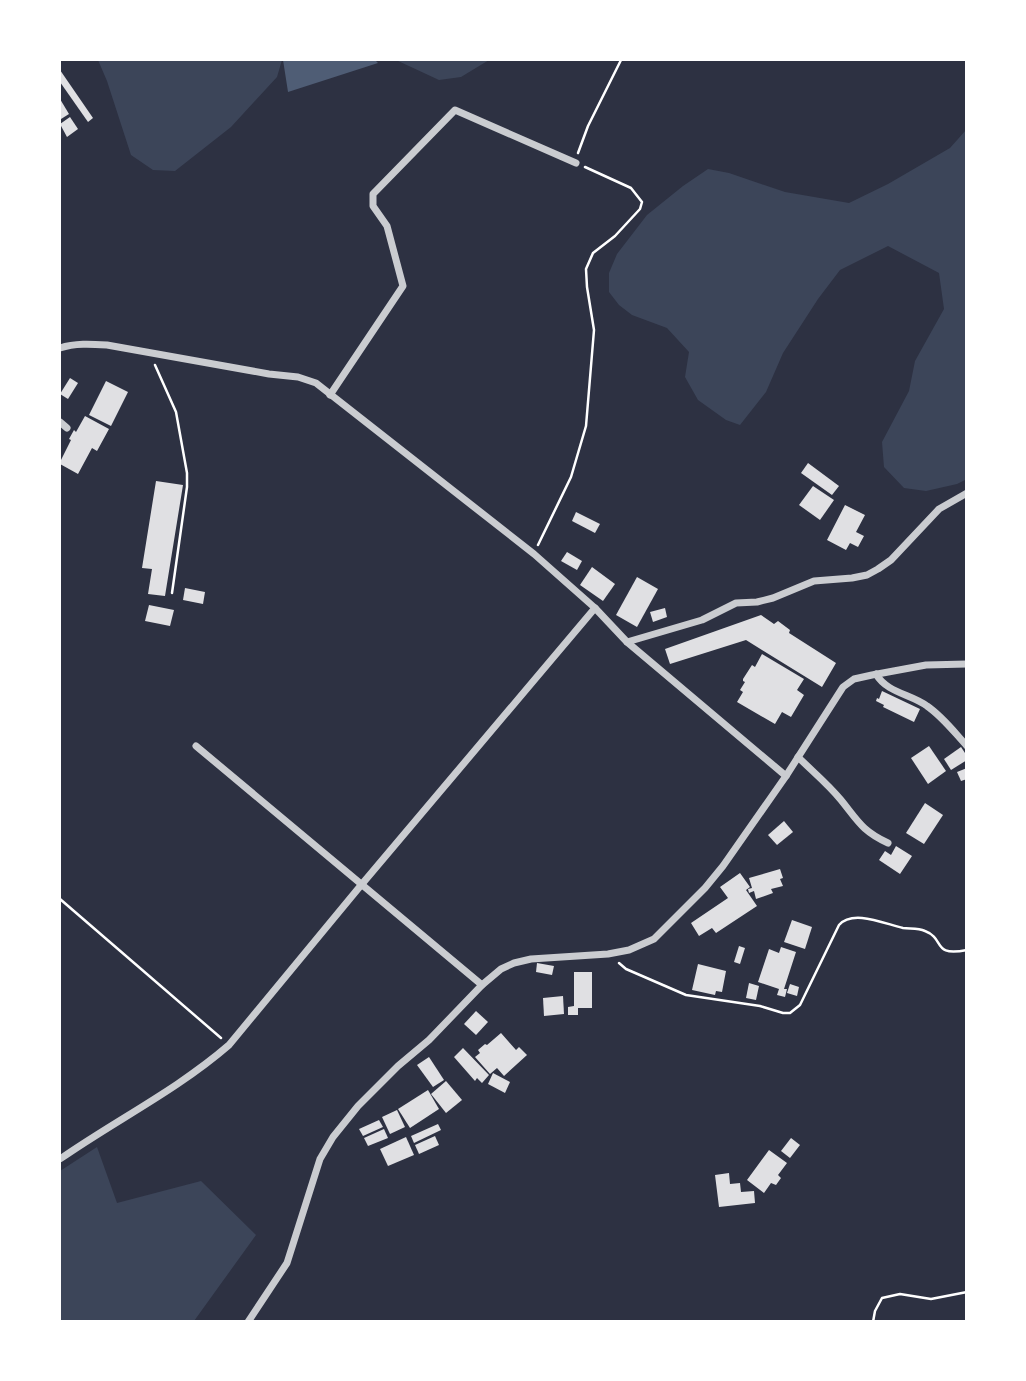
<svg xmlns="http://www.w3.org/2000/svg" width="1026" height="1381" viewBox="0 0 1026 1381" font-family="'Libre Baskerville',serif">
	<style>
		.green { fill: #3c4559 }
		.water { fill: #4f5d75 }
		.building { fill: #e0e0e3 }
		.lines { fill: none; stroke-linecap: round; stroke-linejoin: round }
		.path { stroke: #fff; stroke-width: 2.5 }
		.minor { stroke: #caccd0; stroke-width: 7 }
	</style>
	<rect width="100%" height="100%" fill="#2d3142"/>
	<g class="green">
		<path d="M98 60H282L277 77 231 127 175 171 153 170 131 155 107 81Z"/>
		<path d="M396 60H489L461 77 439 80Z"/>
		<path d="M966 130 967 479 957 484 926 491 904 488 884 467 882 442 909 391 915 361 944 309 939 273 888 246 840 270 818 299 783 353 766 392 740 425 726 420 698 400 685 377 689 352 667 328 632 315 619 305 609 292V273L617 254 647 215 683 186 708 169 729 173 785 192 849 203 888 184 950 148Z"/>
		<path d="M97 1147 117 1203 201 1181 256 1235 194 1321H60V1171Z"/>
	</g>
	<path class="water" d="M283 60H375L378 63 288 92Z"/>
	<g class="building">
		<path d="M60 70 93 118 88 122 60 82Z"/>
		<path d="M60 99 69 114 61 119 60 117Z"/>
		<path d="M70 117 78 129 67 137 60 124Z"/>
		<path d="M70 378 78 383 68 399 60 394Z"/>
		<path d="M106 381 128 392 111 426 89 415Z"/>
		<path d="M85 416 109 429 97 451 92 448 78 474 60 464V462L71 440 69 439 74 430 76 432Z"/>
		<path d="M808 463 839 486 832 495 801 473Z"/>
		<path d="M156 481 183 485 165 596 148 594 152 569 142 568Z"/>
		<path d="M813 486 834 500 820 520 799 505Z"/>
		<path d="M845 505 865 515 856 532 864 536 858 547 850 543 846 550 827 540Z"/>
		<path d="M576 512 600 524 595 533 572 521Z"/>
		<path d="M567 552 582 561 577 570 561 561Z"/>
		<path d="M592 567 615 584 603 601 580 585Z"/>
		<path d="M637 577 658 589 637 627 616 615Z"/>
		<path d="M185 588 205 592 203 604 183 600Z"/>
		<path d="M149 605 174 610 170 626 145 621Z"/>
		<path d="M665 608 667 617 653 622 650 612Z"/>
		<path d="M761 615 774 624 778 621 790 630 789 633 836 663 822 687 746 640 670 664 665 649Z"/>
		<path d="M762 654 804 679 797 690 804 695 791 717 782 712 775 724 737 702 743 692 740 690 745 682 743 681V679L752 665 755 667Z"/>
		<path d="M882 691 920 709 914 722 883 707 884 705 876 701 877 698 879 699Z"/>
		<path d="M929 746 946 771 928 784 911 758Z"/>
		<path d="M961 747 967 756V760L951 770 944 759Z"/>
		<path d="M967 768V779L961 781 957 772Z"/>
		<path d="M925 803 943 815 924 844 906 833Z"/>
		<path d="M784 821 793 832 777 845 768 835Z"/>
		<path d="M896 846 912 856 900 874 879 860 885 851 891 855Z"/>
		<path d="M780 869 783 878 780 879 783 886 771 889 773 893 756 899 754 891 749 893 748 889 752 888 749 878Z"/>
		<path d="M740 873 750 887 746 890 757 906 716 933 712 928 699 936 691 923 728 898 720 887Z"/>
		<path d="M792 920 812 927 805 949 784 942Z"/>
		<path d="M739 946 745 948 740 964 734 962Z"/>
		<path d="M781 947 796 952 784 989H787L785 997 777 995 779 989 758 982 769 949 779 953Z"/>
		<path d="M537 963 554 966 552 975 536 972Z"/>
		<path d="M698 964 726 971 722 992 716 991 715 995 692 990Z"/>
		<path d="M574 972H592V1008H578V1015H568V1007L574 1006Z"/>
		<path d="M749 983 759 986 756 1000 746 998Z"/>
		<path d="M790 984 799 987 797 996 787 993Z"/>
		<path d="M563 996 564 1014 544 1016 543 998Z"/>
		<path d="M476 1011 488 1022 476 1035 464 1024Z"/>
		<path d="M501 1033 516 1050 519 1047 527 1055 504 1076 497 1068 490 1074 475 1057 480 1053 478 1050 485 1044 487 1045Z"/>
		<path d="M463 1048 489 1075 482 1083 477 1078 475 1081 454 1057Z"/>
		<path d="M429 1057 444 1080 433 1087 417 1065Z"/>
		<path d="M493 1073 510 1082 505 1093 488 1084Z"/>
		<path d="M446 1081 462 1100 446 1113 431 1094Z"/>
		<path d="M428 1090 439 1109 410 1128 398 1109Z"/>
		<path d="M397 1110 405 1127 390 1134 382 1117Z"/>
		<path d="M379 1120 383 1127 363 1136 359 1129Z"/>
		<path d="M438 1124 441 1130 414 1143 411 1136Z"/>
		<path d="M384 1129 388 1138 368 1146 364 1138Z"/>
		<path d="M435 1136 439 1145 419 1154 415 1145Z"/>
		<path d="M406 1137 414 1155 388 1166 380 1149Z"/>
		<path d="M791 1138 800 1145 790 1158 781 1151Z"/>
		<path d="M769 1150 787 1163 778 1175 781 1178 776 1185 771 1183 764 1193 747 1180Z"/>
		<path d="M729 1173 730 1184 740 1183 741 1192 754 1191 755 1203 719 1207 715 1175Z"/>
	</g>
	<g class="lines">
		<g class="path">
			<path d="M578 153 588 126 621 60"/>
			<path d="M155 365 176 412 187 473V487L172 593"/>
			<path d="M538 545 571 477 586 426 594 330 587 287 586 269 593 253 615 236 640 209 642 202 631 188 585 167"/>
			<path d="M60 899 221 1038"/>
			<path d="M619 963 626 969 686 995 760 1006 783 1013H790L800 1005 839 925C853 909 885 924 903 928 910 929 918 928 925 931 946 939 931 957 967 950"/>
			<path d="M873 1322 875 1311 882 1298 900 1294 931 1299 967 1292"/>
		</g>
		<g class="minor">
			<path d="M60 348C75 343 91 344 107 345L269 374 298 377 316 383 534 554 595 608 627 642 786 776"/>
			<path d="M330 395 403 286 387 226 373 206V194L455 110 576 163"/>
			<path d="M60 422 67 428"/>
			<path d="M627 642 702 620 736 603 757 602 773 598 814 581 852 578 867 575 878 569 891 560 939 509 967 493"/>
			<path d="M876 674C887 693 911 694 927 706 943 717 954 732 967 746"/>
			<path d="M196 746 482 985"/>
			<path d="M798 757C812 771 828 784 841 800 858 821 862 831 888 843"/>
			<path d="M60 1159C116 1120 177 1090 229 1045L362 884 595 608"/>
			<path d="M248 1322 287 1263 320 1159 333 1137 358 1106 398 1066 429 1040 482 985 501 969 514 963 531 959 608 954 629 950 654 939 705 888 723 866 786 776 843 687 854 679 872 675 926 665 967 664"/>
		</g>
	</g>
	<rect width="1026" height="1381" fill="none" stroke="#ffffff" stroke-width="122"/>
</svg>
